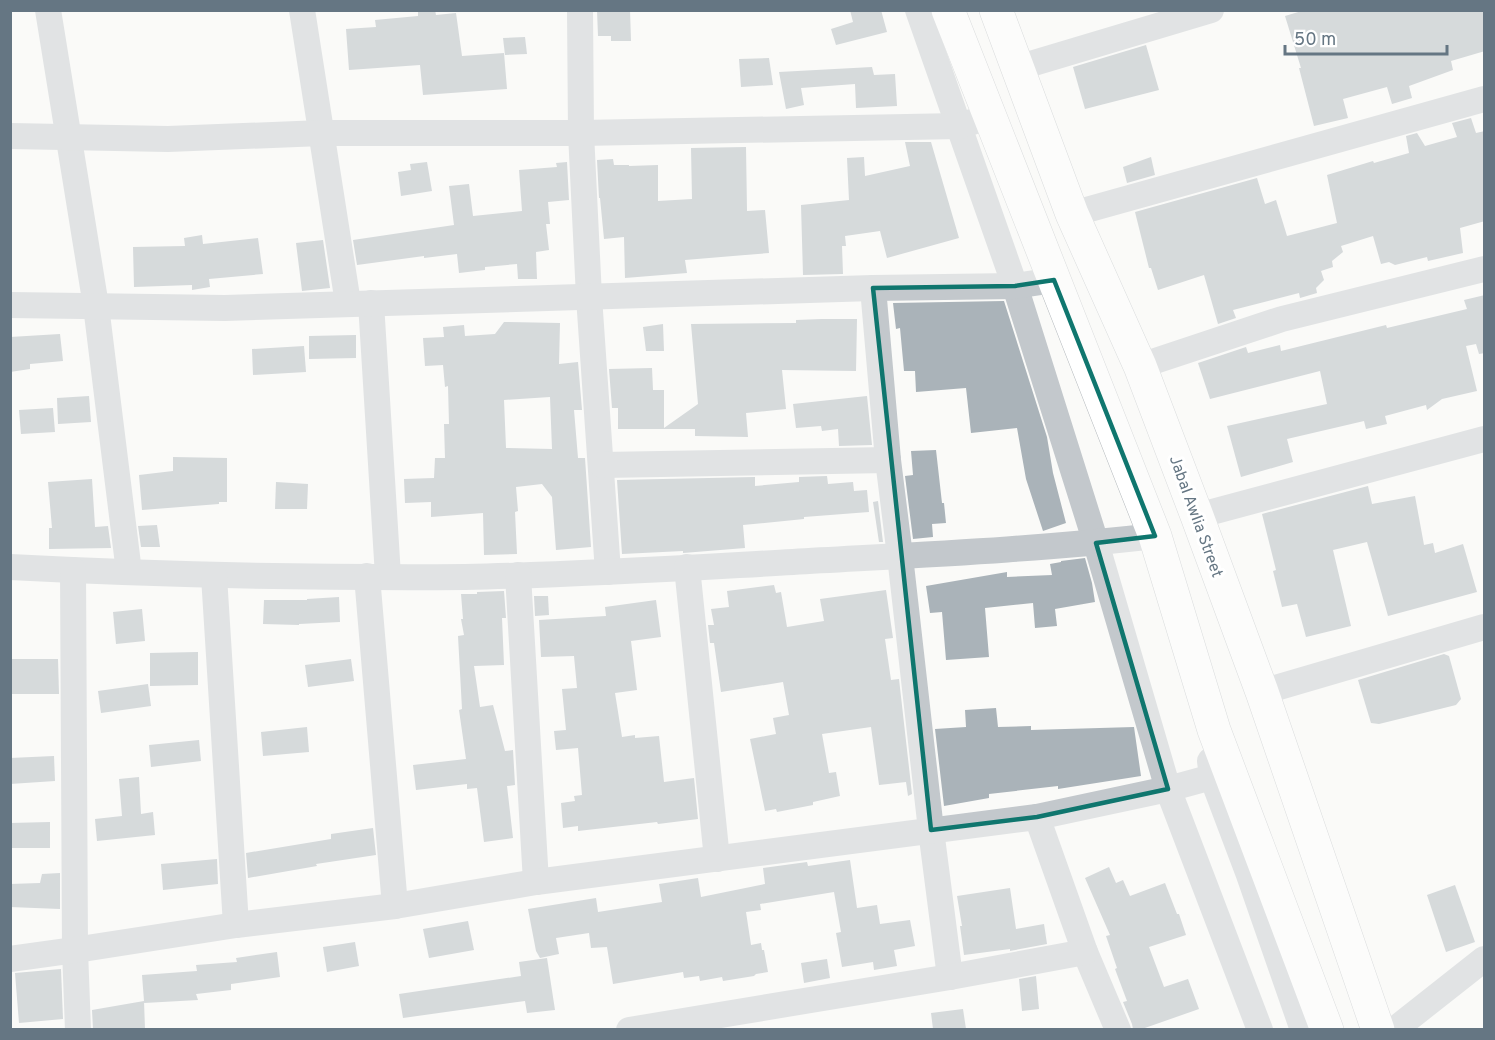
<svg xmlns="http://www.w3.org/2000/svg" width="1495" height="1040" viewBox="0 0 1495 1040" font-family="Overpass,sans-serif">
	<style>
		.building { fill: #aab3b9; fill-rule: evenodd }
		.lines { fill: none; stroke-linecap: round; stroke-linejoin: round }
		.primary-casing { stroke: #b5babe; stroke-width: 34 }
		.street { stroke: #c3c8cc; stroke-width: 26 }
		.primary { stroke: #fff; stroke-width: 33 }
		.marked { fill: none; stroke: #0f766e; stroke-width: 4.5; stroke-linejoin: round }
		.labels { text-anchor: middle; stroke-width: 6; stroke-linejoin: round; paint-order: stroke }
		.street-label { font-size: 16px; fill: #657683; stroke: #fff }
	</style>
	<rect width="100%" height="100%" fill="#fafaf8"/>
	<g class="building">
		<path d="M418 10H435L436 15 456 13 462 56 504 53 507 89 423 95 420 65 349 70 346 29 376 27 375 20 418 16Z"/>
		<path d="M597 10H630L631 41H611V36H598Z"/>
		<path d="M850 10H881L887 32 836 45 831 29 853 22Z"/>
		<path d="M1305 10H1485V51L1451 61 1453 70 1409 86 1412 98 1392 104 1387 87 1343 99 1348 118 1314 126 1299 68H1301L1285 16Z"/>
		<path d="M525 37 527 54 505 55 503 38Z"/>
		<path d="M1146 45 1159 90 1085 109 1073 67Z"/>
		<path d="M769 58 773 85 741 87 739 59Z"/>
		<path d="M872 67 874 75 895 74 897 106 856 108 855 84 801 88 804 105 786 109 779 72Z"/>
		<path d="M1471 118 1476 133 1485 131V221L1460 228 1463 253 1428 261 1427 257 1395 265 1389 262 1381 264 1373 236 1341 246 1343 252 1332 261 1333 267 1321 271 1324 280 1316 288 1317 293 1300 298 1299 293 1233 310 1236 318 1218 324 1204 275 1158 290 1151 268H1149L1135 212 1257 178 1265 204 1276 200 1287 236 1337 223 1327 175 1373 161 1374 163 1409 153 1406 136 1417 133 1425 146 1457 137 1452 123Z"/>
		<path d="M905 142H931L959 238 887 258 880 231 845 236 846 246H842L843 274 803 275 801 205 849 200 847 158 864 157 865 176 910 166Z"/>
		<path d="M746 147 747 211 765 210 769 253 685 260 687 273 625 278 624 237 604 239 600 198H599L597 160 613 159 614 165H629V166L658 165V201L692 199 691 148Z"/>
		<path d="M1151 157 1155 175 1127 183 1123 167Z"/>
		<path d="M427 162 432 191 401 196 398 172 411 170 410 164Z"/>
		<path d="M567 162 569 200 548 202 550 224H546L549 250 536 252 537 279H518L517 264 485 267V270L459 273 457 254 424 258V256L357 265 353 240 454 225 449 186 469 184 473 216 522 211 519 170 557 167 556 163Z"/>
		<path d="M202 235 203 244 258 238 263 274 209 279 210 287 192 290V285L134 287 133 247 185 246 184 238Z"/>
		<path d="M323 240 330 288 302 291 296 243Z"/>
		<path d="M1485 295V353L1479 354 1476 344 1466 346 1477 391 1442 399 1427 410 1426 405 1385 416 1387 424 1366 429 1364 421 1287 439 1293 462 1241 477 1227 426 1327 404 1320 371 1210 399 1198 363 1246 347 1248 353 1280 345 1281 351 1386 325 1387 328 1467 309 1464 300Z"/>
		<path d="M1004 301 1047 437 1053 473 1066 523 1043 531 1026 479 1017 428 971 433 966 388 916 392 915 371H904L900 328 896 329 893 303Z"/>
		<path d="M822 319H857L856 371 782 370 786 409 746 413 748 437 695 436V429H618V408H612L609 369 652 368 653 390H664V428L698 404 691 324 796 323V320Z"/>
		<path d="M504 322 560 323 559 364 578 362 582 410H574L578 458H585L591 547 556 550 552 497 542 484 516 487 518 511 515 512 517 554 484 555 483 513 431 517V502L405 503 404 479 434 478 435 458H445L444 424H449L448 386 445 387 443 365 425 366 423 338 444 337 443 327 464 325 465 336 495 334ZM550 397 552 449 506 448 504 400Z"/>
		<path d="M663 324 664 351H646L643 327Z"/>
		<path d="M60 334 63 361 30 364V369L10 372V337Z"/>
		<path d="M356 335V358L309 359V336Z"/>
		<path d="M304 346 306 372 253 375 252 349Z"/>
		<path d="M89 396 91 422 58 424 57 398Z"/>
		<path d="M867 396 872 445 839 446 838 429 822 431 821 426 796 428 793 404Z"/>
		<path d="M53 408 55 432 21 434 19 410Z"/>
		<path d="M936 450 942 503H944L946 523 932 524 933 537 913 539 905 476 913 475 911 451Z"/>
		<path d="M173 457 227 458V502H219V504L142 510 139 475 173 471Z"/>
		<path d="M827 476 828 484 853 482 854 491 867 490 869 512 804 517V519L743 525 745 548 683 553V551L622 554 617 480 755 477V486L799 482V477Z"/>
		<path d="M92 479 95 527 108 526 111 548 49 549V528H52L48 482Z"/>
		<path d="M276 482 308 484 307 509H275Z"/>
		<path d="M1368 486 1372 504 1415 496 1424 545 1433 543 1435 553 1463 544 1477 592 1388 616 1367 542 1333 550 1351 626 1306 637 1297 604 1282 607 1273 571 1276 570 1262 514Z"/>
		<path d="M878 501 883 542H879L873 502Z"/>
		<path d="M157 525 160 547H141L138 526Z"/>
		<path d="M1085 558 1092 583 1095 602 1055 609 1057 626 1035 628 1033 603 985 608 989 657 946 660 942 612 930 613 926 586 1007 572V577L1052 575 1050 564 1061 562V561Z"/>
		<path d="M774 585 776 593 781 592 787 627 824 621 820 599 886 590 893 638 885 639 891 680 899 679 912 794 908 796 906 782 879 785 871 727 822 734 829 773 836 772 840 796 813 802V805L777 812 776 809 765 811 750 739 776 734 773 718 789 715 783 682 721 692 714 643H710L708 625H714L711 609 729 607 727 591Z"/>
		<path d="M504 591 506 618H502L504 665 474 666 480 707 493 705 505 751 513 750 515 785 507 786 513 838 484 842 477 788 467 789V784L416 790 413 765 466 759 459 710 462 709 458 636 464 635 461 619H463L461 594H477V592Z"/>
		<path d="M534 596H548L549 615 535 616Z"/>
		<path d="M339 597 340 622 299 624V625L263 624 264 600H307V599Z"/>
		<path d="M656 600 661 637 631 641 637 690 615 693 622 737 635 735V738L659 736 664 782 694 778 698 819 658 824 657 822 578 831V826L563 828 561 803 575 801 574 796 582 795 578 748 556 750 554 731 566 730 562 689 577 688 574 656 541 657 539 620 606 616 605 607Z"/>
		<path d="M142 609 145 641 116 644 113 612Z"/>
		<path d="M198 652V685L150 686V653Z"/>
		<path d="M1444 654 1449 656 1461 699 1456 705 1379 724 1371 723 1358 680Z"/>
		<path d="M10 659H58L59 694H10Z"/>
		<path d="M351 659 354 681 308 687 305 665Z"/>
		<path d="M148 684 151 706 101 713 98 691Z"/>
		<path d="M996 708 998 727 1031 726V730L1134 727 1141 776 1058 789V786L989 794V798L944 806 935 729 966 727 965 710Z"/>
		<path d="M307 727 309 752 263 756 261 732Z"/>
		<path d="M199 740 201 761 151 767 149 745Z"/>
		<path d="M54 756 55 781 10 784V758Z"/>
		<path d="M139 777 141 814 153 812 155 835 97 841 95 819 122 816 119 779Z"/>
		<path d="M50 822V848H10V823Z"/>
		<path d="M373 828 376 855 316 864 317 866 248 878 246 853 331 839V834Z"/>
		<path d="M217 859 218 884 163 890 161 864Z"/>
		<path d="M850 860 857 908 877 905 880 924 910 920 915 946 894 950 897 966 874 970 873 962 842 967 836 933 841 932 834 892 760 904 761 910 746 912 751 945 761 943 762 950H764L768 972 756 974 754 976 723 981 722 977 700 981 699 976 684 978 683 972 613 984 607 947 591 948 589 933 556 938 559 954 540 958 536 951 528 909 596 898 598 912 662 902 659 884 698 878 701 897 765 884 763 868 807 862 808 866Z"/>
		<path d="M1109 867 1116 883 1123 880 1130 896 1165 883 1177 914H1179L1186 935 1149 947 1164 987 1188 979 1199 1009 1142 1029H1133L1132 1024 1123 1002 1127 1001 1115 969 1117 968 1106 936 1110 935 1085 878Z"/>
		<path d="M60 873V909L10 907V884L40 883 42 874Z"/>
		<path d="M1455 885 1475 942 1446 952 1427 895Z"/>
		<path d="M1010 888 1016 929 1044 924 1047 944 1010 951V949L964 955 960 926H962L957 896Z"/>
		<path d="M468 921 474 950 429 958 423 929Z"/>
		<path d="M355 942 359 966 327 972 323 947Z"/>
		<path d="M277 952 280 977 231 984V990L196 994 198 1000 144 1003V1001L145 1029H93L92 1010 144 1001 142 975 197 971 196 965 237 962 236 958Z"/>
		<path d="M547 958 555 1010 527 1013 525 1001 403 1018 399 994 521 976 519 962Z"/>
		<path d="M827 959 830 978 804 983 801 963Z"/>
		<path d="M61 969 63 1019 19 1023 15 973Z"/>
		<path d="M1036 976 1039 1009 1022 1011 1019 979Z"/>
		<path d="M963 1009 966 1029H933L931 1013Z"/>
	</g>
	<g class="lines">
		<defs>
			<g id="primary">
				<path d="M948 10 1155 536 1214 730 1327 1030"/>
				<path d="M996 10 1072 214 1140 366 1197 516 1262 692 1378 1030"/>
			</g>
		</defs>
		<use href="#primary" class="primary-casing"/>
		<g class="street">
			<path d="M48 10 96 306 129 572"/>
			<path d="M302 10 348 303"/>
			<path d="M580 10 581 133 589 297 608 572"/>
			<path d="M918 10 1015 286 1096 543 1168 789 1260 1030"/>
			<path d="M1017 68 1211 10"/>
			<path d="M10 136 168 139 322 133H581L959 126 975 121"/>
			<path d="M1072 214 1484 99"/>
			<path d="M873 288 888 460 900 556 931 830 950 977"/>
			<path d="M371 303 388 576"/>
			<path d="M10 305 225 308 873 288 1015 286 1054 280"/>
			<path d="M1140 366 1282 319 1484 269"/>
			<path d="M602 465 888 460"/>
			<path d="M1197 516 1484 439"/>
			<path d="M10 567C162 575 314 578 465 577 575 575 684 568 793 562 914 555 1035 550 1155 536"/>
			<path d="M687 567 717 859"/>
			<path d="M73 570 75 950 78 1030"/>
			<path d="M518 575 536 882"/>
			<path d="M214 576 236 925"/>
			<path d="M367 576 395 906"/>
			<path d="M1262 692 1484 627"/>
			<path d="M1210 761 1212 777 1249 875 1303 1030"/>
			<path d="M1037 817 1085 952 1118 1030"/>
			<path d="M10 959 75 950 236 925 395 906 536 882 1037 817 1168 789 1212 777"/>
			<path d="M629 1030 950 977 1085 952"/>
			<path d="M1394 1030 1484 959"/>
		</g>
		<use href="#primary" class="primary"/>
	</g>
	<path d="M0 0H1495V1040H0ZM1054 280 1155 536 1096 543 1168 789 1037 817 931 830 873 288 1015 286Z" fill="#fafaf8" fill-opacity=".55" fill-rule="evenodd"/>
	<path class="marked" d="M1054 280 1155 536 1096 543 1168 789 1037 817 931 830 873 288 1015 286Z"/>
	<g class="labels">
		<g class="street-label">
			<text transform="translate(1197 516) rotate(70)" y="6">Jabal Awlia Street</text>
		</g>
	</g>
	<rect width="1495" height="1040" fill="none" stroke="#657683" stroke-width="24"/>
	<path d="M1285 45v9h162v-9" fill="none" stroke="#657683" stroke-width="3"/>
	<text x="1294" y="45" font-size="18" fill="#657683" stroke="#ffffff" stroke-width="4.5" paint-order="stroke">50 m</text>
</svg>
